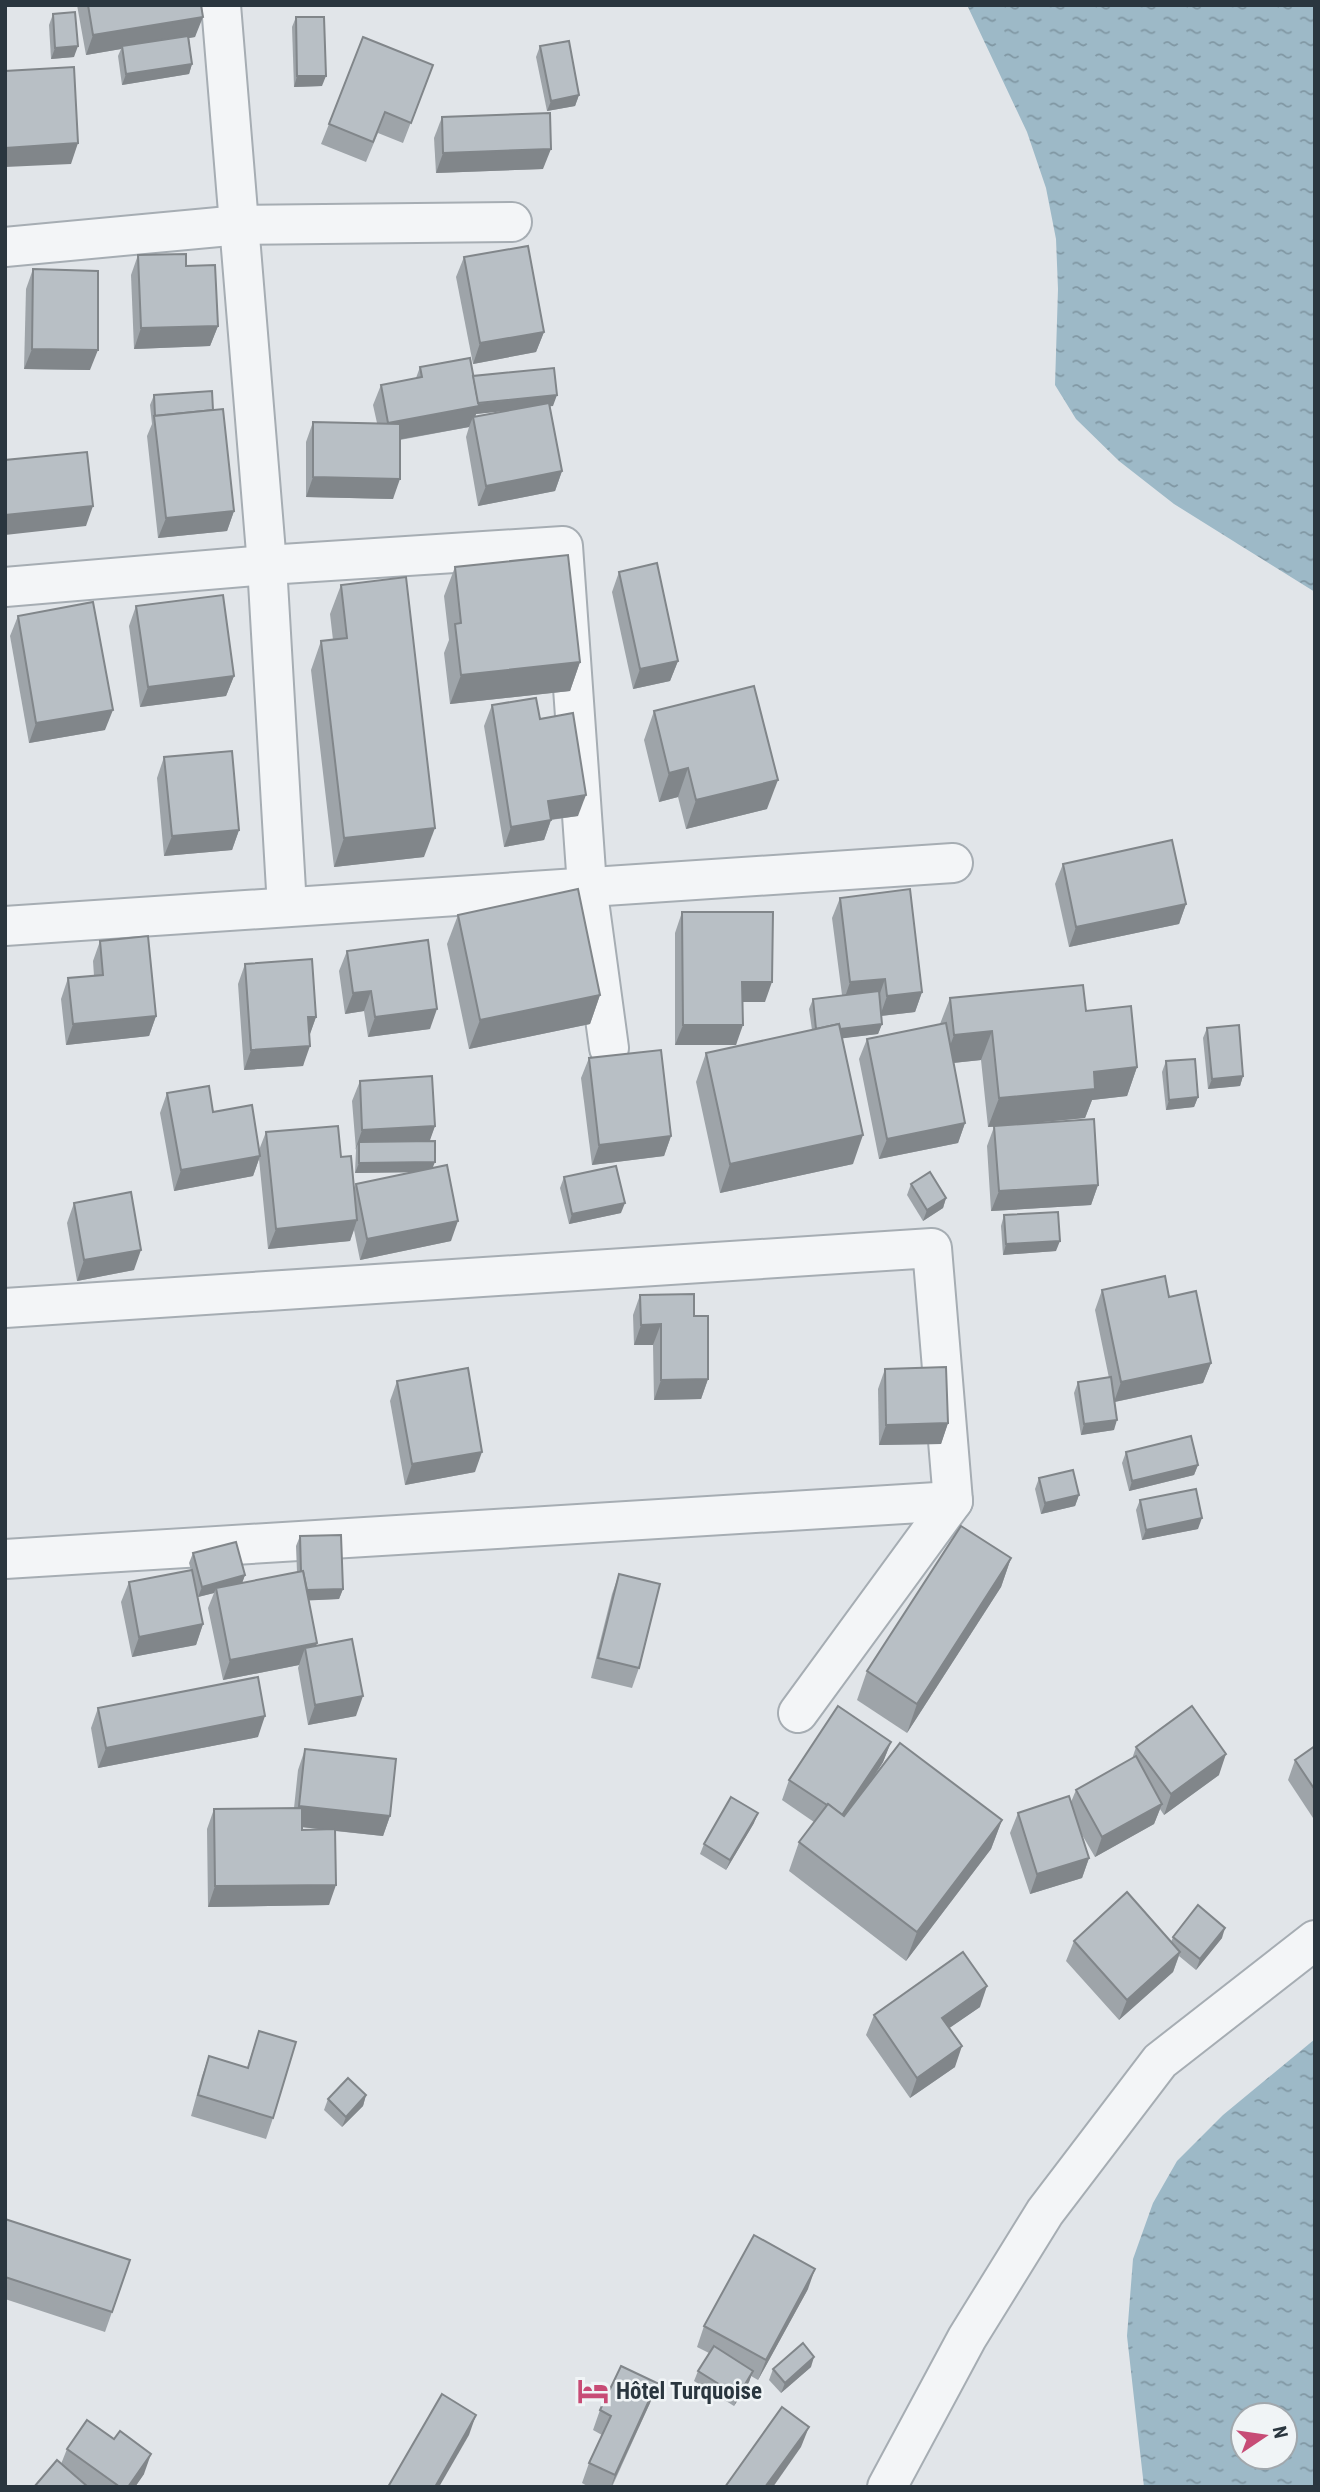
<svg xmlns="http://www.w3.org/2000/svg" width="1320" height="2492" viewBox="0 0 1320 2492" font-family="'Roboto Condensed',sans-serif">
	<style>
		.water { fill: url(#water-ripples); fill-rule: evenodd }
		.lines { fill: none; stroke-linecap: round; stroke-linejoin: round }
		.minor-casing { stroke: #a6adb3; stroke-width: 42 }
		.minor { stroke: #f3f5f7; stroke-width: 38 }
		.wall { fill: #9ea4a9; fill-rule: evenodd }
		.shaded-wall { fill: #81868a }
		.building { fill: #b8bfc5; stroke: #81868a; stroke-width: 2 }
		.labels { text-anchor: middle; stroke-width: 5; stroke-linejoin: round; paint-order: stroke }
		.poi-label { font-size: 23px; font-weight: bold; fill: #2a363f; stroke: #f0f4f6; text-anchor: start }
	</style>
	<defs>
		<pattern id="water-ripples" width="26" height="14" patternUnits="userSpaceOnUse" patternTransform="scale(1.75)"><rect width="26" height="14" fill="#9db9c7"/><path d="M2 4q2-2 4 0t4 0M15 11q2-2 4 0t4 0" fill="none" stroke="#8097a3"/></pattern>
	</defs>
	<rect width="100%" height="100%" fill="#e1e5e9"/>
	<g class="water">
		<path d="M967 5H1315V592L1174 504 1119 461 1076 419 1055 385 1058 289 1056 239 1046 188 1027 132Z"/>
		<path d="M1315 2039V2487H1144L1127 2336 1133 2259 1153 2203 1177 2161 1223 2115ZM1243 2415H1285V2457H1243Z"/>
	</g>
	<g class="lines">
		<defs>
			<g id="minor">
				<path d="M221 5 267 565 287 907"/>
				<path d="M5 247 240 225 512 222"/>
				<path d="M5 587 267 565 563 546 587 886 609 1048"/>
				<path d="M5 926 953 863"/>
				<path d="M5 1308 932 1248 953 1501 798 1713"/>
				<path d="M5 1559 953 1501"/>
				<path d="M887 2487 967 2338 1045 2212 1160 2061 1315 1940"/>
			</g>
		</defs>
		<use href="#minor" class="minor-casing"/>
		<use href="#minor" class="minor"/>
	</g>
	<g class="wall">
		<path d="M77 5H201L195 37 189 38 192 64 189 74 122 85 118 56 121 49 86 55Z"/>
		<path d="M53 14 74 57 51 59 49 25Z"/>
		<path d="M296 17 322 86 294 87 292 27Z"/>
		<path d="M540 46 579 95 575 106 547 111 536 57Z"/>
		<path d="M433 65 403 143 378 133 366 162 321 144 329 124Z"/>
		<path d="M442 117 543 169 436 173 434 138Z"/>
		<path d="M138 255 186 266 218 326 210 346 134 349 131 275Z"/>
		<path d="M464 257 544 332 536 352 473 364 456 277Z"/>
		<path d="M33 269 90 370 24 369 26 289Z"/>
		<path d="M420 367 473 376 553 406H550L562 471 555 491 478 506 466 437 469 427 400 440 393 499 306 497V442L313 422 377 423 373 405 381 385 416 378ZM508 410 475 417 476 414Z"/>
		<path d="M154 395 213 410 234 511 227 531 158 538 147 436 152 424 150 405Z"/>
		<path d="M455 567 580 662 570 691 450 704 444 653 449 640 444 596Z"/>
		<path d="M619 572 678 661 670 681 633 689 612 592Z"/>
		<path d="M341 585 424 857 334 867 311 670 321 641 333 640 330 614Z"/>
		<path d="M136 606 234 676 226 696 140 707 129 626Z"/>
		<path d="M18 616 105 730 29 743 10 636Z"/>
		<path d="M492 705 540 719 578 816 551 820 544 840 504 847 484 726Z"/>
		<path d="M654 711 767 809 686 829 678 797 659 802 644 740Z"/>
		<path d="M164 757 239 830 232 850 164 856 157 778Z"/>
		<path d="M1063 864 1186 904 1179 924 1069 947 1055 884Z"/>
		<path d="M840 898 922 992 915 1012 881 1016 882 1024 878 1034 842 1038 853 1164 720 1193 696 1082 706 1053 812 1030 809 1009 813 999 842 995 832 918Z"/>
		<path d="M682 912 765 1002H743L736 1045H675V933Z"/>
		<path d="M458 915 600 995 590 1024 469 1049 447 944Z"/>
		<path d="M100 941 156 1016 149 1036 66 1045 61 999 68 978 94 976 93 961Z"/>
		<path d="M347 951 430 1029 368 1037 364 1011 345 1014 339 971Z"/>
		<path d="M245 964 316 1017 309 1036 303 1066 244 1070 238 984Z"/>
		<path d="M950 998 1086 1011 1137 1067 1127 1096 1092 1100 1085 1118 1032 1123 1098 1185 1091 1205 991 1211 987 1146 994 1127H988L981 1060 953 1063 965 1123 958 1143 879 1159 859 1059 867 1039 940 1024Z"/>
		<path d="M1207 1028 1243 1076 1240 1086 1208 1089 1203 1038Z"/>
		<path d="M589 1058 671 1136 664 1156 592 1165 581 1078Z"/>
		<path d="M1166 1061 1198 1097 1194 1107 1166 1110 1162 1072Z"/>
		<path d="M360 1081 435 1126 429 1141 433 1168 451 1241 360 1260 354 1230 350 1241 268 1249 259 1159 253 1176 174 1191 160 1113 167 1093 213 1112 259 1150 266 1132 341 1157 354 1189 356 1184 412 1172 355 1173 356 1150 352 1101Z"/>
		<path d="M564 1177 621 1213 569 1224 560 1188Z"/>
		<path d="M911 1184 946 1198 943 1208 923 1221 907 1195Z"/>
		<path d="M74 1203 134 1270 77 1281 67 1223Z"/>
		<path d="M1004 1215 1056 1251 1003 1255 1001 1226Z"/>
		<path d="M1102 1290 1169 1297 1211 1363 1203 1383 1115 1402 1114 1430 1081 1435 1074 1393 1078 1382 1109 1378 1095 1310Z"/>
		<path d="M640 1295 708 1379 701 1399 654 1400 653 1345H634L633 1315Z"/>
		<path d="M885 1369 948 1423 941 1444 879 1445 878 1389Z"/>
		<path d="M397 1381 475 1472 405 1485 390 1401Z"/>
		<path d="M1126 1452 1198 1465 1194 1475 1129 1491 1122 1463Z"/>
		<path d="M1039 1478 1079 1495 1075 1506 1041 1514 1035 1489Z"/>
		<path d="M1140 1500 1198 1529 1142 1540 1136 1510Z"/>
		<path d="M300 1536 343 1589 339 1599 309 1600 317 1643 316 1645 356 1716 308 1725 298 1668 299 1665 223 1680 208 1608 214 1593 198 1597 203 1624 196 1645 132 1657 121 1602 129 1582 191 1570 189 1563 193 1553 245 1575 242 1583 297 1572 296 1546Z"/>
		<path d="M1011 1558 1001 1587 907 1733 857 1700 867 1671Z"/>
		<path d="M619 1574 639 1668 632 1688 591 1678 612 1594Z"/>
		<path d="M98 1708 258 1737 98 1768 91 1728Z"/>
		<path d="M891 1742 883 1762 871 1781 1002 1820 991 1849 906 1961 789 1871 799 1842 814 1822 782 1800 789 1780Z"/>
		<path d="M1315 1746V1821L1288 1780 1295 1760Z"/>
		<path d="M1136 1747 1219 1775 1164 1815 1160 1809 1154 1824 1095 1857 1081 1833 1089 1858 1082 1878 1030 1894 1010 1833 1018 1813 1071 1802 1076 1790 1132 1759Z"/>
		<path d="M305 1749 390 1816 383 1836 335 1831 329 1905 208 1907 207 1829 214 1809 294 1808 298 1770ZM302 1827 327 1830H302Z"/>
		<path d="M754 1823 726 1870 700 1854 704 1844Z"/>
		<path d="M1173 1937 1222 1938 1196 1970 1179 1956 1173 1972 1119 2020 1066 1961 1074 1941 1171 1942Z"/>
		<path d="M980 2007 949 2028 955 2067 910 2098 866 2035 874 2015Z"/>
		<path d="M259 2031 273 2118 266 2139 191 2116 202 2076 209 2056 247 2068Z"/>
		<path d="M366 2095 363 2106 342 2127 324 2110 328 2099Z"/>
		<path d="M5 2219 112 2312 105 2332 5 2299Z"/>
		<path d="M808 2289 758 2380 751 2376 749 2382 734 2406 694 2381 698 2371 709 2353 697 2347 704 2326Z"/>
		<path d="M811 2367 781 2393 769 2380 773 2369Z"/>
		<path d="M657 2383 650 2403 612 2487H589L582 2483 589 2463 602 2435 593 2430 600 2410Z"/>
		<path d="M67 2449 144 2474 135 2487H34L61 2464Z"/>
	</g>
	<g class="shaded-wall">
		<path d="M203 17 195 37 122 49V46L121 49 86 55 93 35Z"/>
		<path d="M78 46 74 57 51 59 55 48Z"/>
		<path d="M192 64 189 74 122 85 126 74Z"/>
		<path d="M297 76H326L322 86 294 87Z"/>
		<path d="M579 95 575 106 547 111 551 101Z"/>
		<path d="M78 143 71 164 5 167V148Z"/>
		<path d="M551 149 543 169 436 173 443 153Z"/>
		<path d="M218 326 210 346 134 349 141 328Z"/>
		<path d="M544 332 536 352 473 364 480 343Z"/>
		<path d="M32 349 98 350 90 370 24 369Z"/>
		<path d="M557 395 553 406 476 414 474 421 473 417 469 427 380 443 388 423 476 404Z"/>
		<path d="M562 471 555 491 478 506 486 486Z"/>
		<path d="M313 477 400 479 393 499 306 497Z"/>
		<path d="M93 506 86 526 5 535V515Z"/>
		<path d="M234 511 227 531 158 538 166 518Z"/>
		<path d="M678 661 670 681 633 689 640 669Z"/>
		<path d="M580 662 570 691 450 704 461 675Z"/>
		<path d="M234 676 226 696 140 707 148 687Z"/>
		<path d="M113 710 105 730 29 743 36 723Z"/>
		<path d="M688 768 678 797 659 802 669 773Z"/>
		<path d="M778 780 767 809 686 829 696 800Z"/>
		<path d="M586 795 578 816 540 821 548 801Z"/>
		<path d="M551 820 544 840 504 847 511 827Z"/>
		<path d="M435 828 424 857 334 867 344 838Z"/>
		<path d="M239 830 232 850 164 856 172 836Z"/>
		<path d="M1186 904 1179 924 1069 947 1076 927Z"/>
		<path d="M885 979 878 999 843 1003 850 982Z"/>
		<path d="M742 982H772L765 1002H735Z"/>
		<path d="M371 991 364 1011 345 1014 353 993Z"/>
		<path d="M922 992 915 1012 880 1016 887 996Z"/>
		<path d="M600 995 590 1024 469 1049 480 1020Z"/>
		<path d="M437 1009 430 1029 368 1037 375 1017Z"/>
		<path d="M156 1016 149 1036 66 1045 73 1024Z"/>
		<path d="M308 1017H316L309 1037Z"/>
		<path d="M882 1024 878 1034 813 1042 817 1031Z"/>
		<path d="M683 1025H743L736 1045H675Z"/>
		<path d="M992 1031 981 1060 943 1064 954 1035Z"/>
		<path d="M310 1046 303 1066 244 1070 251 1050Z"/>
		<path d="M1137 1067 1127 1096 1092 1100 1085 1118 988 1127 999 1098 1094 1072Z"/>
		<path d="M1243 1076 1240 1086 1208 1089 1212 1079Z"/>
		<path d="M1198 1097 1194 1107 1166 1110 1169 1100Z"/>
		<path d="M965 1123 958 1143 879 1159 887 1139Z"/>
		<path d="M435 1126 428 1146 359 1142 355 1150 362 1130Z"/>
		<path d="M863 1135 853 1164 720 1193 730 1164Z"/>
		<path d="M671 1136 664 1156 592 1165 599 1145Z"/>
		<path d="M260 1156 253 1176 174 1191 181 1170Z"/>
		<path d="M435 1162 431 1172 355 1173 359 1163Z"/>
		<path d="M1098 1185 1091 1205 991 1211 999 1191Z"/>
		<path d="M946 1198 943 1208 923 1221 927 1210Z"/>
		<path d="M625 1203 621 1213 569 1224 572 1214Z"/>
		<path d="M357 1220 350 1241 268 1249 276 1229Z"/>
		<path d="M458 1221 451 1241 360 1260 367 1239Z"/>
		<path d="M1060 1241 1056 1251 1003 1255 1006 1244Z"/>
		<path d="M141 1250 134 1270 77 1281 84 1260Z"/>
		<path d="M661 1324 653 1345H634L641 1325Z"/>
		<path d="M1211 1363 1203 1383 1114 1402 1121 1382Z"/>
		<path d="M708 1379 701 1399 654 1400 661 1380Z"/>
		<path d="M1117 1420 1114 1430 1081 1435 1084 1424Z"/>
		<path d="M948 1423 941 1444 879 1445 886 1425Z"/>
		<path d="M482 1452 475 1472 405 1485 412 1464Z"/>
		<path d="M1198 1465 1194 1475 1129 1491 1132 1481Z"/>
		<path d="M1079 1495 1075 1506 1041 1514 1045 1503Z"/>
		<path d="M1202 1518 1198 1529 1142 1540 1146 1530Z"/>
		<path d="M1011 1558 1001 1587 907 1733 917 1704Z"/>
		<path d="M245 1575 241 1586 216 1588 214 1593 198 1597 202 1587Z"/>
		<path d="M343 1589 339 1599 298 1601 301 1590Z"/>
		<path d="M203 1624 196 1645 132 1657 139 1637Z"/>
		<path d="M317 1643 310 1663 305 1648 299 1665 223 1680 230 1660Z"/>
		<path d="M363 1696 356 1716 308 1725 315 1705Z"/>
		<path d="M265 1716 258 1737 98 1768 106 1748Z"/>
		<path d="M891 1742 883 1762 835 1836 842 1816Z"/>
		<path d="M1226 1754 1219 1775 1164 1815 1171 1794Z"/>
		<path d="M1162 1804 1154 1824 1095 1857 1102 1837Z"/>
		<path d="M299 1806 390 1816 383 1836 292 1826Z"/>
		<path d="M758 1813 754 1823 726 1870 730 1860Z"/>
		<path d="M1002 1820 991 1849 906 1961 917 1932Z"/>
		<path d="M1089 1858 1082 1878 1030 1894 1037 1874Z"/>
		<path d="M336 1885 329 1905 208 1907 215 1886Z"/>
		<path d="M1225 1928 1222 1938 1196 1970 1200 1959Z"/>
		<path d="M1180 1952 1173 1972 1119 2020 1127 2000Z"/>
		<path d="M987 1986 980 2007 935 2038 942 2018Z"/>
		<path d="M962 2046 955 2067 910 2098 917 2078Z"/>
		<path d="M366 2095 363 2106 342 2127 346 2117Z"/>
		<path d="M815 2269 808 2289 758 2380 766 2360Z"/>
		<path d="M814 2357 811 2367 781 2393 785 2383Z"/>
		<path d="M753 2371 749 2382 734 2406 738 2396Z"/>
		<path d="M657 2383 650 2403 611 2487 615 2475Z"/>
		<path d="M476 2415 469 2435 439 2487H435Z"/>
		<path d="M809 2427 801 2447 773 2487H765Z"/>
		<path d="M151 2454 144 2474 135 2487H128Z"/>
	</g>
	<g class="building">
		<path d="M88 5H201L203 17 93 35Z"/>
		<path d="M75 12 78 46 55 48 53 14Z"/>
		<path d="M296 17H324L326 76H297Z"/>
		<path d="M188 36 192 64 126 74 122 46Z"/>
		<path d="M363 37 433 65 411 123 385 112 373 142 329 124Z"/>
		<path d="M569 41 579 95 551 101 540 46Z"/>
		<path d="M74 67 78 143 5 148V71Z"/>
		<path d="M550 113 551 149 443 153 442 117Z"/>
		<path d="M528 246 544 332 480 343 464 257Z"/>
		<path d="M186 254V266L215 265 218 326 141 328 138 255Z"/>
		<path d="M33 269 98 271V350L32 349Z"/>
		<path d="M470 358 479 406 388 423 381 385 422 377 420 367Z"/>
		<path d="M554 368 557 395 478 403 473 376Z"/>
		<path d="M212 391 213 410 155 416 154 395Z"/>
		<path d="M549 403 562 471 486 486 473 417Z"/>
		<path d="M223 409 234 511 166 518 154 416Z"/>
		<path d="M313 422 400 424V479L313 477Z"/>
		<path d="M87 452 93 506 5 515V460Z"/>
		<path d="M568 555 580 662 461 675 455 624 461 623 455 567Z"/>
		<path d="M657 563 678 661 640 669 619 572Z"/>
		<path d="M406 577 435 828 344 838 321 641 347 638 341 585Z"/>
		<path d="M223 595 234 676 148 687 136 606Z"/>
		<path d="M93 602 113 710 36 723 18 616Z"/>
		<path d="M754 686 778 780 696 800 688 768 669 773 654 711Z"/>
		<path d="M536 698 540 719 573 713 586 795 548 801 551 820 511 827 492 705Z"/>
		<path d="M232 751 239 830 172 836 164 757Z"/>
		<path d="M1172 840 1186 904 1076 927 1063 864Z"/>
		<path d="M578 889 600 995 480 1020 458 915Z"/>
		<path d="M910 889 922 992 887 996 885 979 850 982 840 898Z"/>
		<path d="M682 912H773L772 982H742L743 1025H683Z"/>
		<path d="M148 936 156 1016 73 1024 68 978 103 975 100 941Z"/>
		<path d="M428 940 437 1009 375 1017 371 991 353 993 347 951Z"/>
		<path d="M312 959 316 1017H308L310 1046 251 1050 245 964Z"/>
		<path d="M1083 985 1086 1011 1131 1006 1137 1067 1094 1072 1095 1089 999 1098 992 1031 954 1035 950 998Z"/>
		<path d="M879 991 882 1024 840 1029 839 1024 816 1029 813 999Z"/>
		<path d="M946 1023 965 1123 887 1139 867 1039Z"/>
		<path d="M839 1024 863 1135 730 1164 706 1053Z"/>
		<path d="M1239 1025 1243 1076 1212 1079 1207 1028Z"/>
		<path d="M661 1050 671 1136 599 1145 589 1058Z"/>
		<path d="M1195 1059 1198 1097 1169 1100 1166 1061Z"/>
		<path d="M432 1076 435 1126 362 1130 360 1081Z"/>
		<path d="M209 1086 213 1112 252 1105 260 1156 181 1170 167 1093Z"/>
		<path d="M1094 1119 1098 1185 999 1191 994 1126Z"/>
		<path d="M338 1126 341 1157 351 1156 357 1220 276 1229 266 1132Z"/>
		<path d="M435 1141V1162L359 1163V1142Z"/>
		<path d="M447 1165 458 1221 367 1239 356 1184Z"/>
		<path d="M616 1166 625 1203 572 1214 564 1177Z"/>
		<path d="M930 1172 946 1198 927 1210 911 1184Z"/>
		<path d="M131 1192 141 1250 84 1260 74 1203Z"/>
		<path d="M1058 1212 1060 1241 1006 1244 1004 1215Z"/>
		<path d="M1165 1276 1169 1297 1196 1291 1211 1363 1121 1382 1102 1290Z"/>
		<path d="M694 1294V1316H708V1379L661 1380V1324L641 1325 640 1295Z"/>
		<path d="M946 1367 948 1423 886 1425 885 1369Z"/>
		<path d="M468 1368 482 1452 412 1464 397 1381Z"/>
		<path d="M1111 1377 1117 1420 1084 1424 1078 1382Z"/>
		<path d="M1191 1436 1198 1465 1132 1481 1126 1452Z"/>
		<path d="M1073 1470 1079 1495 1045 1503 1039 1478Z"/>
		<path d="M1196 1489 1202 1518 1146 1530 1140 1500Z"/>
		<path d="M961 1526 1011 1558 917 1704 867 1671Z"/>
		<path d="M341 1535 343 1589 307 1590 303 1571H301L300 1536Z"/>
		<path d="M236 1542 245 1575 202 1587 193 1553Z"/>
		<path d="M192 1570 203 1624 139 1637 129 1582Z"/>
		<path d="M303 1571 317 1643 230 1660 216 1588Z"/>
		<path d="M619 1574 660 1584 639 1668 598 1658Z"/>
		<path d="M352 1639 363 1696 315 1705 305 1648Z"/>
		<path d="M258 1677 265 1716 106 1748 98 1708Z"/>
		<path d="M838 1706 891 1742 842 1815 828 1804 827 1805 789 1780Z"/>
		<path d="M1192 1706 1226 1754 1171 1794 1136 1747Z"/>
		<path d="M900 1743 1002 1820 917 1932 799 1842 828 1804 844 1816Z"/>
		<path d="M1315 1746V1790L1295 1760Z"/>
		<path d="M305 1749 396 1759 390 1816 299 1806Z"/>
		<path d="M1136 1756 1162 1804 1102 1837 1076 1790Z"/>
		<path d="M1069 1796 1089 1858 1037 1874 1018 1813Z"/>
		<path d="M731 1797 758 1813 730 1860 704 1844Z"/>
		<path d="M302 1808V1830L335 1829 336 1885 215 1886 214 1809Z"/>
		<path d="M1127 1892 1180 1952 1127 2000 1074 1941Z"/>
		<path d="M1198 1905 1225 1928 1200 1959 1173 1937Z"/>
		<path d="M963 1952 987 1986 942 2018 962 2046 917 2078 874 2015Z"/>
		<path d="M259 2031 296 2042 273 2118 198 2095 209 2056 248 2068Z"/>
		<path d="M348 2078 366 2095 346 2117 328 2099Z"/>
		<path d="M5 2219 130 2260 112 2312 5 2277Z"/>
		<path d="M754 2235 815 2269 766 2360 704 2326Z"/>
		<path d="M803 2343 814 2357 785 2383 773 2369Z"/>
		<path d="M714 2346 753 2371 738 2396 698 2371Z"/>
		<path d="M621 2366 657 2383 615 2475 589 2463 611 2416 600 2410Z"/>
		<path d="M442 2394 476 2415 435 2487H388Z"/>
		<path d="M782 2407 809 2427 765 2487H725Z"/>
		<path d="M87 2420 114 2439 120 2431 151 2454 128 2487H120L67 2449Z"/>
		<path d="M57 2460 88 2487H34Z"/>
	</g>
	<defs>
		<symbol id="hotel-bare" viewBox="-9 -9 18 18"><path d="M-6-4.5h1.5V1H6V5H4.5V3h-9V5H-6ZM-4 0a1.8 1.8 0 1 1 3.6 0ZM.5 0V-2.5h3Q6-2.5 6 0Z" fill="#c74c76" stroke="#f0f4f6" stroke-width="2.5" paint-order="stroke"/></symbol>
	</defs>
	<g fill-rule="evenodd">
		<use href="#hotel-bare" x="571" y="2369" width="44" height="44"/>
	</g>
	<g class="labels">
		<g class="poi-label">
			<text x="616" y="2399">Hôtel Turquoise</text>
		</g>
	</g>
	<rect width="1320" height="2492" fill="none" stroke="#2a363f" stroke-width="14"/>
	<g transform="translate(1264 2436) rotate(77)"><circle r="33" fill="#f0f4f6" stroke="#a1a8ad" stroke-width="2"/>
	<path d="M0-5L12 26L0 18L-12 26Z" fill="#c74c76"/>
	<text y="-10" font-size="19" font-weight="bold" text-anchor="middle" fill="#2a363f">N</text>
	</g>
</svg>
